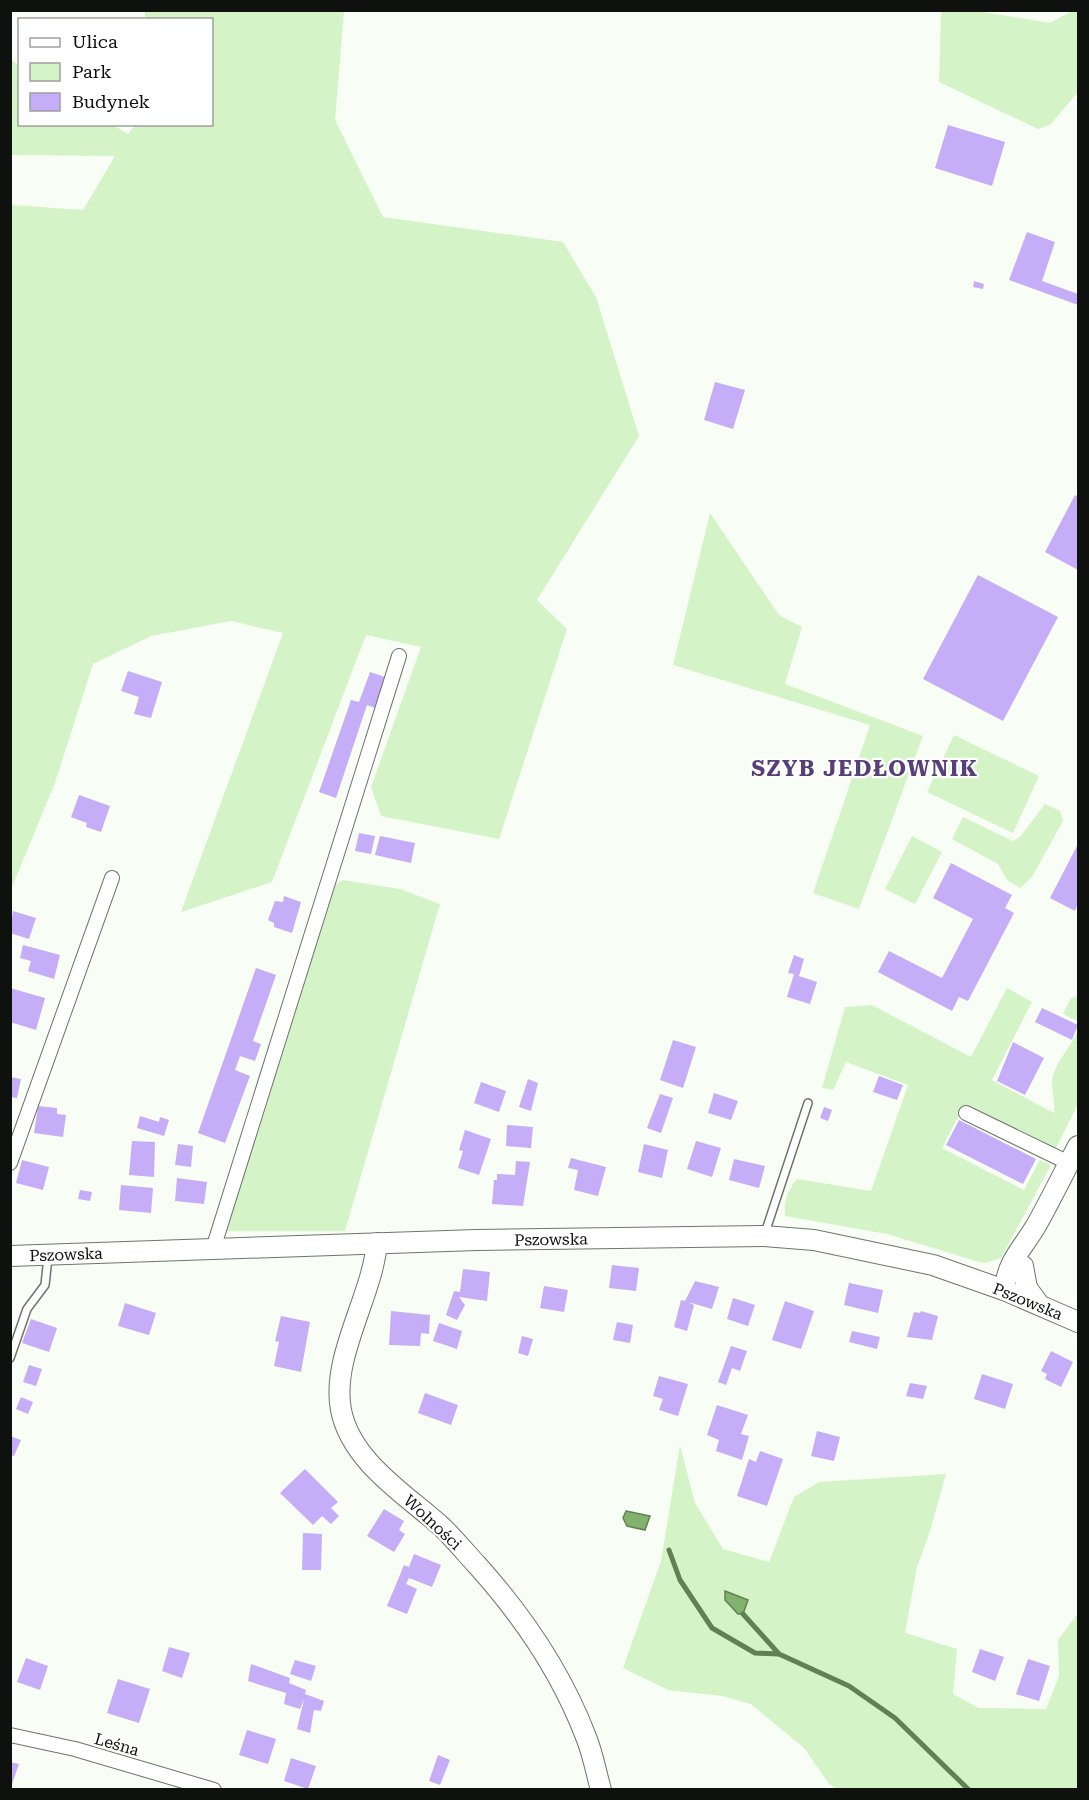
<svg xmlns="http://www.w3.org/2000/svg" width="1089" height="1800" viewBox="0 0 1089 1800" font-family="'Roboto Serif',serif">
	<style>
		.green { fill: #d4f3c7 }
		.water { fill: #83b26f; stroke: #608252; stroke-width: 1.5 }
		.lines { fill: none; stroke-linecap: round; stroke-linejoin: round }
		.stream { stroke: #608252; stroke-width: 5 }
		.building { fill: #c6adf7 }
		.lane-casing { stroke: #6e746c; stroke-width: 10 }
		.street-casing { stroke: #6e746c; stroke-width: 16 }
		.secondary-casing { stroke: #6e746c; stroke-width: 22 }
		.lane { stroke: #fff; stroke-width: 7 }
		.street { stroke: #fff; stroke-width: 14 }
		.secondary { stroke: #fff; stroke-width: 20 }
		.labels { text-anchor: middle; stroke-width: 4.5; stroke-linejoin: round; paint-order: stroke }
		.street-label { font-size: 16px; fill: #0f110e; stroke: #fff }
		.district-label { font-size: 22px; font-weight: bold; letter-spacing: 1.5px; fill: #573f7c; stroke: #fff }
	</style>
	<rect width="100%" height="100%" fill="#f8fef5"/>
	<g class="green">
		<path d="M145 11H344L335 120 383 217 563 242 596 297 639 436 537 600 567 629 499 839 381 816 371 787 421 647 366 635 272 882 181 912 283 633 231 621 151 636 93 664 55 783 10 892 11 205 83 210 115 156 11 155V60L19 65 20 124 113 125 128 134 135 125 212 124V20L145 19Z"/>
		<path d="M941 11H978L1050 23 1072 11H1078V92L1050 125 1038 129 939 82Z"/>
		<path d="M710 513 779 615 802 627 785 684 923 736 859 909 813 893 870 725 673 665Z"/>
		<path d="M954 735 1039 776 1013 833 927 792Z"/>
		<path d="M1045 804 1060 811 1063 821 1032 877 1020 888 1007 880 998 864 952 839 963 817 1013 841 1020 837Z"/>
		<path d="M912 836 942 852 915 904 885 889Z"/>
		<path d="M343 880 400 889 440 904 345 1231H227L334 885Z"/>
		<path d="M1007 988 1032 1002 992 1080 1054 1113C1056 1102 1051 1091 1052 1080 1056 1060 1071 1048 1078 1030V1104L1055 1150 964 1106 942 1148 1024 1190 1040 1160 1051 1165 1001 1258 986 1263 979 1262 887 1234 785 1216C784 1201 787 1191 797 1179L871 1191 908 1085 846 1062 833 1090 822 1088 845 1007 872 1005 971 1057Z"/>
		<path d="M1078 996V1021L1063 1014 1071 998Z"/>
		<path d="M680 1445 695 1503 723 1549 769 1562 794 1497 819 1482 946 1474 931 1528 917 1567 905 1633 957 1649 953 1694 979 1708 1046 1709 1059 1676 1058 1640 1078 1613V1789H837L829 1784 804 1748 751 1704 722 1696 668 1690 623 1668 661 1561Z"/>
	</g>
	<g class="water">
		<path d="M626 1511 650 1516 645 1530 627 1526 623 1518Z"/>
		<path d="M725 1591 748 1600 743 1614H738L725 1600Z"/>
	</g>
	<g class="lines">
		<g class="stream">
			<path d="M669 1550 680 1580 712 1628 755 1653 779 1654"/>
			<path d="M743 1614 779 1654 849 1686 895 1718 969 1790"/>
		</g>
	</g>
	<g class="building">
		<path d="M948 125 1005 142 992 186 935 168Z"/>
		<path d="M1027 232 1055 242 1042 281 1078 294V305L1009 280Z"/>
		<path d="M974 281 984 284 983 289 973 287Z"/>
		<path d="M715 382 745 390 733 429 704 420Z"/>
		<path d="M1075 495 1078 497V570L1045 552Z"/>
		<path d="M978 575 1058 617 1003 721 923 679Z"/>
		<path d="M128 671 162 682 151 718 134 714 139 697 121 691Z"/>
		<path d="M370 672 385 677 375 708 367 705 336 798 319 792 351 700 359 702Z"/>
		<path d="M79 795 110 806 101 832 86 827 87 823 71 817Z"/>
		<path d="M359 833 375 836 371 854 355 851Z"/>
		<path d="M380 836 415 843 411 863 375 855Z"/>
		<path d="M1078 844V903L1075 911 1050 898Z"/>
		<path d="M951 863 1012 895 1005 908 1014 913 968 1001 959 997 952 1011 878 972 889 951 942 978 973 919 933 898Z"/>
		<path d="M284 896 301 902 292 933 274 927V923L268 920 275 901 283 902Z"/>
		<path d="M13 911 36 918 29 939 10 933Z"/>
		<path d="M23 945 60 955 54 979 28 971 31 961 20 958Z"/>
		<path d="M794 955 804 959 799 976 817 982 810 1004 787 997 794 974 788 973Z"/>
		<path d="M256 968 276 975 253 1041 261 1044 255 1061 240 1056 235 1070 250 1076 225 1143 198 1133Z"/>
		<path d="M10 988 45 998 36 1030 10 1022Z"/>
		<path d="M1042 1008 1078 1025 1072 1040 1035 1022Z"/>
		<path d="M673 1040 696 1047 683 1088 660 1080Z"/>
		<path d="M1013 1042 1044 1058 1025 1095 997 1081Z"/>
		<path d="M879 1076 903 1085 897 1100 873 1092Z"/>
		<path d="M10 1077 21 1079 17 1098 10 1097Z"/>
		<path d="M528 1079 538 1083 531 1111 519 1107Z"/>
		<path d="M481 1082 506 1091 499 1112 474 1103Z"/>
		<path d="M714 1093 738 1101 731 1120 708 1113Z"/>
		<path d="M660 1094 673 1098 661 1133 647 1128Z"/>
		<path d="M38 1106 57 1108V1114L66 1115 63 1137 34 1133Z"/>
		<path d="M824 1107 832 1110 828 1121 820 1118Z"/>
		<path d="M140 1116 159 1122 160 1117 169 1120 164 1136 137 1128Z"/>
		<path d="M959 1120 1036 1159 1023 1184 946 1145Z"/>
		<path d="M507 1125 533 1127 531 1148 506 1146Z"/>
		<path d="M465 1130 491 1139 479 1175 458 1168 463 1151 459 1150Z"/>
		<path d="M132 1141 155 1142 154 1177 129 1175Z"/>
		<path d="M696 1141 721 1148 712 1177 687 1169Z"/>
		<path d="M178 1144 193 1146 191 1167 175 1165Z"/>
		<path d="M644 1144 668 1150 662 1178 638 1172Z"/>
		<path d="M571 1158 606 1167 598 1196 574 1190 578 1170 568 1168Z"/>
		<path d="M734 1159 765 1166 759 1188 729 1180Z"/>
		<path d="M22 1160 49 1167 43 1190 16 1183Z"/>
		<path d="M516 1161 530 1162 523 1206 492 1204 494 1180H497V1174L515 1175Z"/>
		<path d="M177 1178 207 1182 204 1204 175 1201Z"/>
		<path d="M121 1185 153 1188 151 1213 119 1210Z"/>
		<path d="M80 1190 92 1192 90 1201 78 1199Z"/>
		<path d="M612 1265 639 1268 636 1291 609 1288Z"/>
		<path d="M463 1269 490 1272 487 1301 459 1297 465 1305 457 1320 446 1315 454 1291 460 1292Z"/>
		<path d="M695 1281 719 1287 712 1309 688 1302 694 1305 687 1331 674 1327 681 1300 685 1301Z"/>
		<path d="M849 1283 883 1290 878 1313 844 1305Z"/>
		<path d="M544 1286 568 1290 564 1312 540 1308Z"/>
		<path d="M733 1298 755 1305 748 1326 727 1319Z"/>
		<path d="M785 1301 814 1311 801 1349 772 1340Z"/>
		<path d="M125 1303 156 1313 149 1335 118 1326Z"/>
		<path d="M391 1311 430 1315 429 1334 421 1333 420 1346 389 1345Z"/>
		<path d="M921 1311 938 1316 932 1340 907 1337 914 1312 920 1313Z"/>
		<path d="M281 1316 310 1322 301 1372 274 1366 279 1342 275 1341Z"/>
		<path d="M31 1319 57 1328 49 1352 22 1343Z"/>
		<path d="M617 1322 633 1325 630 1343 613 1340Z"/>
		<path d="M439 1323 462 1331 457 1349 433 1341Z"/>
		<path d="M852 1331 880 1337 877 1349 849 1342Z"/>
		<path d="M522 1336 533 1339 528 1356 518 1353Z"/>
		<path d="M731 1346 747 1351 740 1371 732 1368 726 1385 718 1382Z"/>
		<path d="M1051 1351 1073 1362 1061 1387 1045 1379 1047 1374 1041 1371Z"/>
		<path d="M29 1365 42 1369 36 1386 23 1382Z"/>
		<path d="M982 1374 1013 1384 1005 1409 974 1399Z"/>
		<path d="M659 1376 688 1384 678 1416 659 1410 663 1399 653 1396Z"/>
		<path d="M910 1383 927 1386 923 1399 906 1396Z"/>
		<path d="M425 1393 458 1405 451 1425 418 1413Z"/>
		<path d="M21 1397 33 1402 28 1414 16 1409Z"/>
		<path d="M717 1405 748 1415 741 1434 749 1436 742 1460 716 1451 719 1440 707 1435Z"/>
		<path d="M817 1431 840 1437 834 1461 811 1456Z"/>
		<path d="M10 1436 21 1440 14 1456 10 1455Z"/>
		<path d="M760 1451 783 1459 767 1506 737 1496 749 1459 756 1462Z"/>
		<path d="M305 1469 338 1502 331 1508 339 1516 331 1524 322 1516 313 1525 280 1493Z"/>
		<path d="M384 1509 404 1521 399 1530 405 1534 394 1552 367 1536Z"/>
		<path d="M303 1533 322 1534 321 1570H302Z"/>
		<path d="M414 1554 441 1565 432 1587 409 1578 406 1584 417 1589 407 1614 387 1606 404 1565 409 1567Z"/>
		<path d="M169 1647 190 1653 182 1678 162 1671Z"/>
		<path d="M980 1649 1004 1657 995 1681 972 1672Z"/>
		<path d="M26 1658 48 1666 40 1690 17 1682Z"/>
		<path d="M1028 1659 1050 1666 1039 1701 1016 1694Z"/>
		<path d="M295 1660 316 1666 311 1681 290 1674Z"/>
		<path d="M251 1664 290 1678 289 1683 306 1690 305 1694 324 1701 321 1711 314 1710 310 1733 297 1729 304 1699 300 1709 284 1704 286 1693 248 1681Z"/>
		<path d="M118 1679 150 1689 139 1723 107 1713Z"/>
		<path d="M247 1730 276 1739 268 1764 239 1755Z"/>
		<path d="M438 1755 450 1760 440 1785 429 1781Z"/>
		<path d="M291 1758 316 1766 308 1789 284 1781Z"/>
		<path d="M10 1762 19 1764 11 1787H10Z"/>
	</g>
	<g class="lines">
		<defs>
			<g id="lane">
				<path d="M765 1233 808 1103"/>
				<path d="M10 1358 27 1309 45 1285 48 1257"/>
			</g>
			<g id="street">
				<path d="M966 1113 1069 1163"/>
				<path d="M10 1163 112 878"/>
				<path d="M213 1249 399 656"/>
				<path d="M10 1735 75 1749 214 1790"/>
			</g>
			<g id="secondary">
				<path d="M377 1243C372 1297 331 1357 341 1410 351 1462 407 1495 443 1528 455 1540 466 1553 477 1565 522 1615 562 1674 586 1737 593 1754 596 1772 601 1790"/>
				<path d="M10 1256 476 1240 764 1236 814 1240 933 1265 1004 1290 1078 1322"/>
				<path d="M1023 1266 1027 1288 1038 1303"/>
				<path d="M1004 1290C1009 1258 1022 1250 1037 1224 1051 1199 1064 1172 1078 1146"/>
			</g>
		</defs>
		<use href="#lane" class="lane-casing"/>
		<use href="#street" class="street-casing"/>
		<use href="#secondary" class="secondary-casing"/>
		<use href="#lane" class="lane"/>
		<use href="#street" class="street"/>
		<use href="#secondary" class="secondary"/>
	</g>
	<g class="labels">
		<g class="street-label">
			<text transform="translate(551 1239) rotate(-1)" y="6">Pszowska</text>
			<text transform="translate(66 1254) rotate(-2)" y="6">Pszowska</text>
			<text transform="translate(1028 1301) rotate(22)" y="6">Pszowska</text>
			<text transform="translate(433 1522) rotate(43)" y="6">Wolności</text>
			<text transform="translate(117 1744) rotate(16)" y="6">Leśna</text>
		</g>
		<g class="district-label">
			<text x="865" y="776">SZYB JEDŁOWNIK</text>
		</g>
	</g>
	<rect width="1089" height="1800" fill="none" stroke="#0f110e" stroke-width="24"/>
	<rect x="18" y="18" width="195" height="108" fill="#ffffff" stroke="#9fa09f" stroke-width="1.5"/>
	<rect x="30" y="38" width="30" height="9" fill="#ffffff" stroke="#9fa09f" stroke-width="1.5"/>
	<text x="72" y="48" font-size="18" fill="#0f110e">Ulica</text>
	<rect x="30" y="63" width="30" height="18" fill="#d4f3c7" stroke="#9fa09f" stroke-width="1.5"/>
	<text x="72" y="78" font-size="18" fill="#0f110e">Park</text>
	<rect x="30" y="93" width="30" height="18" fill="#c6adf7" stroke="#9fa09f" stroke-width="1.5"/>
	<text x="72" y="108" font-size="18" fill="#0f110e">Budynek</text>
</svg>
